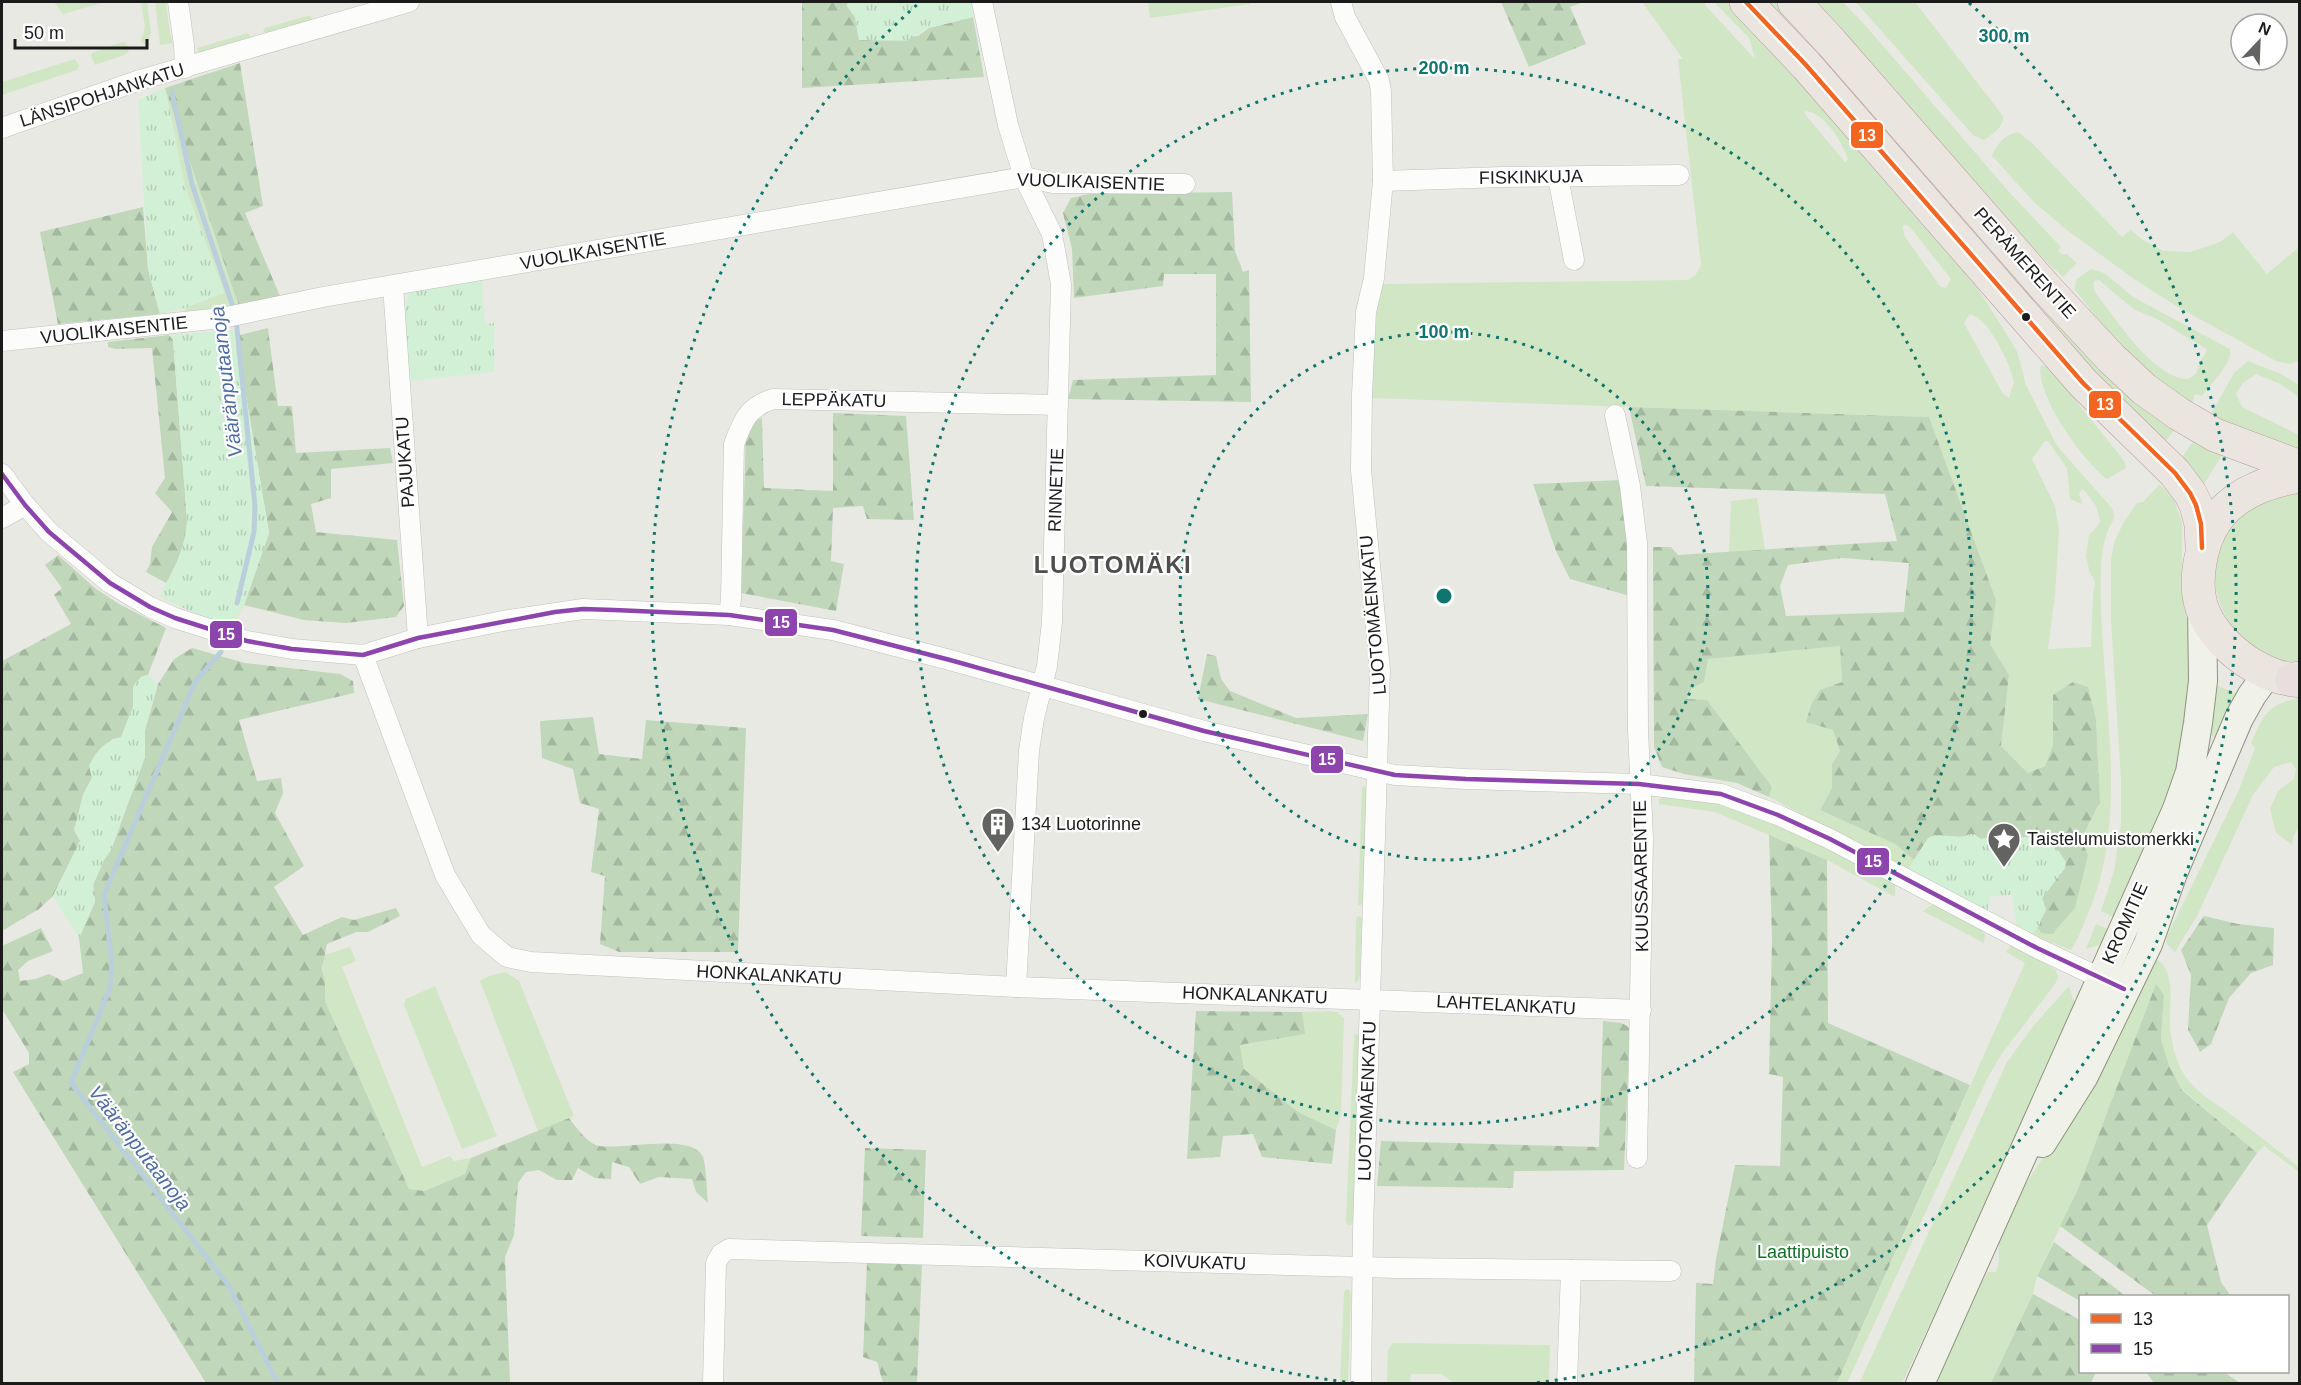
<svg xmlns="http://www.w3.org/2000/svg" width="2301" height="1385" viewBox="0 0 2301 1385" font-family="Arial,sans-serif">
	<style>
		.grass { fill: #d1e6c4; fill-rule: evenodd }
		.forest { fill: url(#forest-firs); fill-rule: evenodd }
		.park { fill: url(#park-tufts) }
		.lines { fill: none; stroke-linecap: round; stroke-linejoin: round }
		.stream { stroke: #b9cfdb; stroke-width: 5 }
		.minor-casing { stroke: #c0c0be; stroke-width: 21 }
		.secondary-casing { stroke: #8d927e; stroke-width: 30 }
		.trunk-casing { stroke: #bc9ea2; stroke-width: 34 }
		.motorway-casing { stroke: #bc9ea2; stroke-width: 34 }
		.minor { stroke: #fcfcfb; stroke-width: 20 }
		.secondary { stroke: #f0f2e9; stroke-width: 28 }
		.trunk { stroke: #ebe5e0; stroke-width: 33 }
		.motorway { stroke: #e7dedd; stroke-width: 33 }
		.bus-1-casing { stroke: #fff; stroke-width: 9 }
		.bus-2-casing { stroke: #fff; stroke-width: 9 }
		.bus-1 { stroke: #f26522; stroke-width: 4.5 }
		.bus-2 { stroke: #8e44ad; stroke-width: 4.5 }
		.ring { fill: none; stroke: #0f766e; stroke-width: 3; stroke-dasharray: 3 6 }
		.bus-dot { fill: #1b1b1b; stroke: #fff; stroke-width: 2 }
		.labels { text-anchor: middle; stroke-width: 4.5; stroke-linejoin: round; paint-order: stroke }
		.street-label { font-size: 18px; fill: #1b1b1b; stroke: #fff }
		.poi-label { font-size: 18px; fill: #1b1b1b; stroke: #fff; text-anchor: start }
		.park-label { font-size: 18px; fill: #126f28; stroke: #fff }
		.water-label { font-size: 20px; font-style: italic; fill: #4f6ca3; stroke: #fff }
		.district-label { font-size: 24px; font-weight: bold; letter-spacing: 1.5px; fill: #4e4e4e; stroke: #fff }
		.centre { fill: #0f766e; stroke: #fff; stroke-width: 3 }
		.ring-label { font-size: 18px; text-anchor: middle; font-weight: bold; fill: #0f766e; stroke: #fff; stroke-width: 4.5; stroke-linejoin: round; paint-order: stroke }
		.line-badge { stroke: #fff; stroke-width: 2 }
		.badge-label { font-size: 16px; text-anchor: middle; font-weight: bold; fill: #fff }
	</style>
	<defs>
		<pattern id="forest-firs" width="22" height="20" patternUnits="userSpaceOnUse" patternTransform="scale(1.5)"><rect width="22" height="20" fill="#c0d7ba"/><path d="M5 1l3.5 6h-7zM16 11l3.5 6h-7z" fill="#a4b89f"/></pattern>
		<pattern id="park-tufts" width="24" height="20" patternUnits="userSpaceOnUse" patternTransform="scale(1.5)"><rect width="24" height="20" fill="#d2f0d6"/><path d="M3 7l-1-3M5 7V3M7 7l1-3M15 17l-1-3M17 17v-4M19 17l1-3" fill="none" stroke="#b4cdb7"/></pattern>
	</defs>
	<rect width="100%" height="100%" fill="#e9e9e4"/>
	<g class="grass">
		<path d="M54 2H106L63 14Z"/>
		<path d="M141 2H147L151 33 147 45 143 44 141 41 145 27Z"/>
		<path d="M155 2H166L170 34 173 43 160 45Z"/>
		<path d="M1148 2H1251V4L1150 18Z"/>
		<path d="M1642 2H1705V5L1755 59 1749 38 1714 2H1728L1796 75 1970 276 2017 351 2026 385 2057 446 2112 508C2113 511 2114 513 2114 517 2113 522 2109 528 2107 533 2103 545 2101 557 2101 569 2097 685 2135 812 2085 921 2081 931 2077 941 2071 950L2032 935 2037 927 2041 933 2081 839 2100 802 2096 719 2088 687 2053 696V745L2045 766 2028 773 2001 746 2009 675 1990 644 1996 600 1929 417 1370 398 1377 311 1383 284 1688 280 1696 274 1701 265 1678 59H1683ZM1806 111C1825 113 1842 142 1848 159L1845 162 1804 113ZM1904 224 1910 227 1951 279 1946 288 1940 286 1905 237 1903 228ZM1970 314C1989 319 2010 363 2014 382L2009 398 2003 394 1964 323ZM2045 441H2048L2067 468 2070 499 2082 504 2079 493 2083 489 2096 506 2100 521 2097 527 2089 535 2086 556 2090 574 2094 578 2095 584 2093 594 2091 647 2048 649 2055 595 2059 530 2055 506 2032 459Z"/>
		<path d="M1763 2H1781L2176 428 2164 443 2130 413Z"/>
		<path d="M1817 2H1843L1865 25 2010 193 2061 247 2058 251 2063 255 2067 254 2077 263 2063 277 2021 237 1901 99 1897 91Z"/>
		<path d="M1856 2H1915L2003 116C2004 127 1993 134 1984 140L1973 135Z"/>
		<path d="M307 16H311L312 20 268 34 263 32 265 28Z"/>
		<path d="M248 33 251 37 250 38 200 55 197 48Z"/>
		<path d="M122 42 126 43 129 50 127 54 95 65 91 56 92 53Z"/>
		<path d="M75 59 79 66 77 70 2 95V82Z"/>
		<path d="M165 88 238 304 186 313 185 308 224 292 185 187Z"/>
		<path d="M2018 132 2034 145 2122 237 2131 230 2144 241 2164 251 2191 252 2220 242 2233 232 2267 274 2299 247V360L2290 364 2276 361 2178 307 2134 279 2068 231 2035 203 1992 156C1996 144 2006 134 2018 132Z"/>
		<path d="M2091 269 2104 273 2133 297 2230 349C2234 361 2210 385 2202 396L2195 394 2191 405 2120 347 2075 290 2076 280ZM2099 280 2135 310 2157 319 2205 348 2207 351 2200 361 2196 374 2188 379C2159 379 2123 331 2108 309 2102 301 2091 291 2094 281Z"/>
		<path d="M2248 361 2281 374 2299 385V397L2280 384 2256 374 2243 383 2236 394 2242 407 2299 435V452L2210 416 2234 373Z"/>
		<path d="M2041 365 2049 367 2125 462 2126 468 2107 479C2084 463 2034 393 2041 365Z"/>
		<path d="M2194 440 2224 452 2204 484 2195 471 2181 459Z"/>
		<path d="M2160 484 2174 500 2182 522V584L2191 648 2192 693 2173 793 2115 918 2101 911 2114 871 2121 824V781L2111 621V560L2115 540 2125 520 2137 503 2143 502Z"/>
		<path d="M2299 487V663C2226 657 2184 568 2241 514 2250 505 2286 493 2299 487Z"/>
		<path d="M1757 498 1765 549 1729 553 1731 501Z"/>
		<path d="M1840 646 1842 682 1807 722 1833 730 1840 751 1832 764V788L1820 810 1895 844 1914 860 1909 870 1769 797 1772 786 1686 699 1692 688 1704 682 1707 659Z"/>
		<path d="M2211 683 2240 695 2217 738 2206 733Z"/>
		<path d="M2299 698V828L2294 835 2292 845 2276 833 2270 809 2278 791 2294 779 2296 769 2291 762 2274 767 2253 795 2197 916 2175 952 2166 943 2167 936 2238 792 2255 748 2251 743C2264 714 2267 705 2299 698Z"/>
		<path d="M1362 786H1365L1368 797 1364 898 1362 904 1358 906Z"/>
		<path d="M1667 796 1721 803 1747 810 1826 848 1895 884V897L1827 860 1715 812 1659 804V799Z"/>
		<path d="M1934 904 1977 927 1985 934 1984 943 1923 911Z"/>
		<path d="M1360 916 1362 918 1360 975 1358 981 1355 983 1356 920 1357 917Z"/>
		<path d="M2096 924 2107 929 2109 934 2099 945 2086 949Z"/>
		<path d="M2012 944 2056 970 2058 977 2055 984 2001 1055 1987 1079 1847 1383 1837 1384 2025 963 2006 952Z"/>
		<path d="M350 947 356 961 342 967 422 1167 450 1156 454 1161 471 1158 465 1174 423 1191 409 1189 325 1001C325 985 321 970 324 955Z"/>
		<path d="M2152 957C2179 968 2168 1005 2170 1027 2171 1039 2174 1053 2178 1063 2188 1089 2216 1103 2237 1119 2258 1135 2279 1151 2299 1167V1172L2264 1146 2257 1153 2182 1089 2168 1066 2161 1039 2164 995 2156 985 2078 1189 2037 1276 2033 1294 1991 1383 1933 1384 1976 1292 1988 1272H1996C2003 1257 1994 1247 2002 1228 2026 1175 2065 1131 2093 1080 2114 1040 2133 998 2152 957Z"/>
		<path d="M506 972 519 981 574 1116 538 1131 480 981 489 976Z"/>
		<path d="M435 986 497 1136 462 1149 404 1005 406 999Z"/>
		<path d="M2069 986 2074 1002 2072 1016 2003 1173 1953 1270 1950 1282 1902 1383 1859 1384 2007 1062 2035 1024Z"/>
		<path d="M1329 1011 1337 1012 1344 1018 1341 1114 1336 1130 1298 1112 1244 1069 1240 1045 1304 1034 1302 1012Z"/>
		<path d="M1354 1033 1359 1036 1353 1220 1351 1225H1348L1346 1222Z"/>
		<path d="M1346 1289 1350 1291 1351 1297 1348 1383H1340L1344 1293Z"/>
		<path d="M1393 1343 1550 1345 1549 1383H1454L1441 1374H1411L1410 1383H1387L1388 1350Z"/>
	</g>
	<g class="forest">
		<path d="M802 2H848L847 6 855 17 859 40 918 36 929 28 973 17 984 77 802 88Z"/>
		<path d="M1501 2H1584L1570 7 1586 44 1529 67Z"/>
		<path d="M240 63 263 206 245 213 280 296 238 304 165 88Z"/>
		<path d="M1232 192 1235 251 1243 272 1249 270 1251 402 1068 399 1073 380 1216 375V274H1164L1163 286 1074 298 1072 249 1063 213 1071 198 1089 194Z"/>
		<path d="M143 207 148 269 160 314 58 324 40 232Z"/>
		<path d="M268 328 278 406H292L296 453 390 448 393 463 331 469V498L311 504 316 532 397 540 404 606 396 617 346 623 304 620 244 605 269 533 236 336Z"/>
		<path d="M169 335 173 340 187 520C187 543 178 562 166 583L146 572 150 564 152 547 172 512 155 493 165 478 152 348 115 349 108 347V342Z"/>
		<path d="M1629 407 1929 417 1996 600 1990 644 2009 675 2001 746 2028 773 2045 766 2053 745V695L2073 682 2088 687 2096 719 2100 802 2081 839 2088 855 2075 908 2052 934 2041 933 2037 927 2046 910 2042 898 2065 868 2056 847 2037 836 2009 839 1995 837 1980 839 1974 834C1968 834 1965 837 1960 837 1927 836 1932 832 1914 860L1895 844 1820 810 1832 788V764L1840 751 1833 730 1806 722 1811 705 1820 690 1842 682 1840 646 1708 659 1704 682 1692 688 1686 699 1707 700 1772 787 1769 797 1737 783 1684 774 1662 767 1654 747 1653 547H1671L1678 555 1897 541 1885 494 1646 486ZM1842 558 1909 563 1904 612 1786 616 1780 586 1788 565Z"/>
		<path d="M833 413 906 416 914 520 867 519 863 506 833 508 831 561 844 564 836 611 741 593 746 431 753 421 762 418 764 488 833 491Z"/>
		<path d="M1620 480 1629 541 1630 596 1570 579 1556 551 1533 484Z"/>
		<path d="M58 555 96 589 119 604 166 628 148 675 141 677 133 686V707L121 738 112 739 83 795 80 841 53 896 39 909 2 931V661L71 624 54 595 62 588 45 565Z"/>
		<path d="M192 648 245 663 340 674 353 681 354 693 239 720 257 781 281 778 283 793 275 813 304 866 274 887 303 935 342 917 354 920 396 908 400 916 368 932H356L327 944 322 968 325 985V1001L409 1189 424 1191 465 1174 471 1158 569 1118C576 1127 588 1144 599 1146 622 1150 692 1132 703 1157 706 1164 707 1193 708 1203L696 1192 692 1179 659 1177 640 1184 629 1167 612 1162 611 1179 595 1178 578 1168 572 1180H557L539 1170 526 1172 518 1183 514 1235 505 1257 510 1383H206L13 1072 29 1064V1053L2 1009V946L41 928 53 951 28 961 18 970 20 981 35 979 49 974 63 981 83 973 79 938 95 902 93 885 104 860 111 850 145 757V730L158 684 174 659Z"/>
		<path d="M1207 654 1216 656 1221 679 1230 691 1296 718 1368 714 1363 741 1198 699Z"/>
		<path d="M593 717 599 754 642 759 646 720 746 728 738 952H619L600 944 605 876 591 872 599 809 580 803 573 769 542 758 540 721Z"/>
		<path d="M1769 835 1827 860 1828 1023 1970 1085 1837 1383H1694L1696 1283 1713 1284 1716 1259 1735 1165 1780 1166 1783 1077 1769 1074 1772 940Z"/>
		<path d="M2204 916 2238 924 2274 928 2273 965 2251 973 2229 998 2211 1044 2200 1052 2188 1030 2191 975 2181 950Z"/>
		<path d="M2156 984 2164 995 2161 1039 2169 1066 2182 1090 2257 1153 2207 1225 2221 1282 2231 1296H2156L2060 1226 2078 1189Z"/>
		<path d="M1196 1011 1302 1012 1305 1034 1240 1045 1244 1069 1298 1112 1336 1130 1332 1164 1262 1157 1253 1134 1223 1136 1220 1157 1187 1159Z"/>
		<path d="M1603 1021 1622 1023 1630 1028 1624 1170 1514 1171 1513 1188 1377 1186 1381 1141 1599 1147Z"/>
		<path d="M865 1148 926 1150 923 1238 861 1236Z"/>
		<path d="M2054 1242 2126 1296H2080V1301L2037 1276Z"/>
		<path d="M867 1263 922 1264 917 1383H883L877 1362 863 1357Z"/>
		<path d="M2033 1294 2080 1320V1372H2096L2091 1383H1991Z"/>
		<path d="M2146 1372H2224L2240 1383H2154Z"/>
	</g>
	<g class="park">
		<path d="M848 2H971L973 17 929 28 906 41 859 40 855 17 847 6Z"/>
		<path d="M165 88 185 187 224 293 185 308 160 314 148 269 138 100Z"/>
		<path d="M482 278 485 324 494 323V372L409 381C407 356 397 310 412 289Z"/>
		<path d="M233 330 236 336 269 533 244 605 234 625 201 616 160 597C172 571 186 549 187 520L173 340 169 335Z"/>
		<path d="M148 675 158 684 145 730V757L111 850 104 860 93 885 95 901 79 938 53 896 80 841 74 830 83 795 92 778 89 766C96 751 105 741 121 737L133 707V686L141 677Z"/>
		<path d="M1969 834H1974L1981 839 1995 837 2009 839 2037 836 2056 847 2066 862 2065 868 2042 898 2046 910 2040 920V924L2032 935 2017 926 2012 895 1991 896 1987 911 1909 870 1928 838 1935 835 1964 837Z"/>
	</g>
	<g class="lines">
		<g class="stream">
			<path d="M172 93 192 184 234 310"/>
			<path d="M236 319 255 506 254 532 237 603"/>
			<path d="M221 652 195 682 104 895 112 965 110 988 71 1083 229 1286 278 1384"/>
		</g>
		<defs>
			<g id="minor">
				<path d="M178 2 184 45 185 68"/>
				<path d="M982 2 1008 125 1024 177 1052 234 1061 284 1052 622 1047 666 1034 718 1029 751 1016 987"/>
				<path d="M1341 2 1345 17 1379 80 1381 91 1383 181 1374 278 1366 312 1362 394 1361 470 1380 670 1363 1231 1361 1384"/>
				<path d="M2 128 140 80 409 2"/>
				<path d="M1558 177 1574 260"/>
				<path d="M1383 181 1503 177 1679 175"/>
				<path d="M393 286 418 638"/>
				<path d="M2 341 222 318 323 297 1024 177 1053 183 1185 184"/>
				<path d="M1615 415 1630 486 1637 543 1638 730 1643 838 1637 1158"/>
				<path d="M2 474 25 505 49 532 110 583 150 607 175 618 247 641 292 649 363 655 418 638 508 620 583 609 729 615 833 630 950 660 1204 731 1395 775 1466 779 1639 784 1721 794 1778 815 1830 839 2037 948 2111 983"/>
				<path d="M2 518 25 505"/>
				<path d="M729 615 731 599 734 444C743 420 748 407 773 399L1058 405"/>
				<path d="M363 655 445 875 481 935 507 957 531 962 1016 987 1641 1010"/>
				<path d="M713 1384 716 1263 721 1254 729 1249 1397 1268 1671 1271"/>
				<path d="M1567 1384 1571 1270"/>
			</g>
			<g id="secondary">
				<path d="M2042 1143 2084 1076 2148 944 2173 873 2239 718 2252 695 2268 673"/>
				<path d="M1920 1384 2177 809 2190 772 2198 723 2203 681 2202 608"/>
			</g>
			<g id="trunk">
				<path d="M1746 2 1806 65 2083 383 2175 473 2190 493 2196 505 2201 524 2202 548"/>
				<path d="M1794 2 1831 42 2045 287 2111 358 2144 389 2179 414 2215 435 2300 467"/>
				<path d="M2300 476C2269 481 2235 493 2216 520 2201 542 2193 581 2202 608 2210 632 2234 655 2256 667 2269 674 2285 682 2300 678"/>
			</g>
			<path id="motorway" d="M2292 680 2300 681"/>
		</defs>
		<use href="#minor" class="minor-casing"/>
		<use href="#secondary" class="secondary-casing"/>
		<use href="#trunk" class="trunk-casing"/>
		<use href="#motorway" class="motorway-casing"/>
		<use href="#minor" class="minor"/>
		<use href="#secondary" class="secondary"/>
		<use href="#trunk" class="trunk"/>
		<use href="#motorway" class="motorway"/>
		<defs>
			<path id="bus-1" d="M1746 2 1806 65 2083 383 2175 473 2190 493 2196 505 2201 524 2202 548"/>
			<path id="bus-2" d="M2 474 25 505 49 532 110 583 150 607 175 618 247 641 292 649 363 655 418 638 555 612 583 609 614 610 729 615 833 630 950 660 1204 731 1395 775 1466 779 1639 784 1721 794 1778 815 1830 839 2037 948 2124 989"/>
		</defs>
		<use href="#bus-1" class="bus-1-casing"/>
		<use href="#bus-2" class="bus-2-casing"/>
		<use href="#bus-1" class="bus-1"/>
		<use href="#bus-2" class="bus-2"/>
	</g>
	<g class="ring">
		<circle cx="1444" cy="596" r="264"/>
		<circle cx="1444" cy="596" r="528"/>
		<path d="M1354 1383A792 792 0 0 1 919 3M1969 3A792 792 0 0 1 1534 1383"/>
	</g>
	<defs>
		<symbol id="building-pin" viewBox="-11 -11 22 30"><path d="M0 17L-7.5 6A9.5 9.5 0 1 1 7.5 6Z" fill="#636361" stroke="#fff"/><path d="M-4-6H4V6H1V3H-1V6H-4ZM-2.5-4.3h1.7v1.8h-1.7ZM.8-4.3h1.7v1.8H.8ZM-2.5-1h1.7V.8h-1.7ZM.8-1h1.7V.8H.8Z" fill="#fff"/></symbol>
		<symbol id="sight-pin" viewBox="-11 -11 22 30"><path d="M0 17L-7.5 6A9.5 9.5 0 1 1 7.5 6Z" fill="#636361" stroke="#fff"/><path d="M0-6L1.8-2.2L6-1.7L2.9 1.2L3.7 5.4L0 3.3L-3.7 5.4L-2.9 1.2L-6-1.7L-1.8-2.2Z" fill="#fff"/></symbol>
	</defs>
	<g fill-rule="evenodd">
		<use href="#building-pin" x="979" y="805" width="38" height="52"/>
		<use href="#sight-pin" x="1985" y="820" width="38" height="52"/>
	</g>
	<g class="bus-dot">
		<circle cx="2026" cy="317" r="5"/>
		<circle cx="1143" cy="714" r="5"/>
	</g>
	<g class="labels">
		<g class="street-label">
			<text transform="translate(102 95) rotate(-18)" y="6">LÄNSIPOHJANKATU</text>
			<text transform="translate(1531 177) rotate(-1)" y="6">FISKINKUJA</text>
			<text transform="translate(1091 182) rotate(2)" y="6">VUOLIKAISENTIE</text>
			<text transform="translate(593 251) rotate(-10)" y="6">VUOLIKAISENTIE</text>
			<text transform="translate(2025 263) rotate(48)" y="6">PERÄMERENTIE</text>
			<text transform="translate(114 330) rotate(-6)" y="6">VUOLIKAISENTIE</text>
			<text transform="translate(834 400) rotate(1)" y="6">LEPPÄKATU</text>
			<text transform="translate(405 462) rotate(-94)" y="6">PAJUKATU</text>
			<text transform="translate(1056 490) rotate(-88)" y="6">RINNETIE</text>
			<text transform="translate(1373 615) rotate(-95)" y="6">LUOTOMÄENKATU</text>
			<text transform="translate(1641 876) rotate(-91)" y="6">KUUSSAARENTIE</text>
			<text transform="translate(2125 923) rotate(-66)" y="6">KROMITIE</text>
			<text transform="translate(769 975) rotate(3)" y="6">HONKALANKATU</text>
			<text transform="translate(1255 995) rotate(2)" y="6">HONKALANKATU</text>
			<text transform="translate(1506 1005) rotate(3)" y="6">LAHTELANKATU</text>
			<text transform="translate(1367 1101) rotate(-88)" y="6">LUOTOMÄENKATU</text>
			<text transform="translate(1195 1262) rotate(2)" y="6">KOIVUKATU</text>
		</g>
		<g class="poi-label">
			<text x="1021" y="830">134 Luotorinne</text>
			<text x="2027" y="845">Taistelumuistomerkki</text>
		</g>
		<g class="park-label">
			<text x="1803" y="1258">Laattipuisto</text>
		</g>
		<g class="water-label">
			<text transform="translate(226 382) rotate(-97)" y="7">Vääränputaanoja</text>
			<text transform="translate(140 1148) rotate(52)" y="7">Vääränputaanoja</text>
		</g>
		<g class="district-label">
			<text x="1113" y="573">LUOTOMÄKI</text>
		</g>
	</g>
	<circle cx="1444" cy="596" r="9" class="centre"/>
	<g class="ring-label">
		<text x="2004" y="42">300 m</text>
		<text x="1444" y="74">200 m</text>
		<text x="1444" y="338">100 m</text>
	</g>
	<g class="line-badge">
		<rect x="1850" y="121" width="34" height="28" rx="6" fill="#f26522"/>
		<rect x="2088" y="390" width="34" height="29" rx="6" fill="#f26522"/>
		<rect x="764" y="608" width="34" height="29" rx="6" fill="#8e44ad"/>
		<rect x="209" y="620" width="34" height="29" rx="6" fill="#8e44ad"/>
		<rect x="1310" y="745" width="34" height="29" rx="6" fill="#8e44ad"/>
		<rect x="1856" y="847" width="34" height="29" rx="6" fill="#8e44ad"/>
	</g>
	<g class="badge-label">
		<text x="1867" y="141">13</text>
		<text x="2105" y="410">13</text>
		<text x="781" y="628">15</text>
		<text x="226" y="640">15</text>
		<text x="1327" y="765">15</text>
		<text x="1873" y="867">15</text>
	</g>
	<rect width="2301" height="1385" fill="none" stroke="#1b1b1b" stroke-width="6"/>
	<rect x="2079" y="1295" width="210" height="78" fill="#ffffff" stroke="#a4a4a4" stroke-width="1.5"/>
	<rect x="2091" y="1314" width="30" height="9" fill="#f26522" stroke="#a4a4a4" stroke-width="1.5"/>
	<text x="2133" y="1325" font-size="18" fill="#1b1b1b">13</text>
	<rect x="2091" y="1344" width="30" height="9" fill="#8e44ad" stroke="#a4a4a4" stroke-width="1.5"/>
	<text x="2133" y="1355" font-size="18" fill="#1b1b1b">15</text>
	<g transform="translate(2259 42) rotate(23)"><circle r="28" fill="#ffffff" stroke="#a4a4a4" stroke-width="1.5"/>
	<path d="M0-4.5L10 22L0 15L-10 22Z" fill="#636361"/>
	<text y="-9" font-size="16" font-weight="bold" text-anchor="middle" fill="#1b1b1b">N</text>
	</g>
	<path d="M15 39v9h132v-9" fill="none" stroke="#1b1b1b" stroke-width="3"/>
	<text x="24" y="39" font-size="18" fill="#1b1b1b" stroke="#ffffff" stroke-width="4.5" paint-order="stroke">50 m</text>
</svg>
